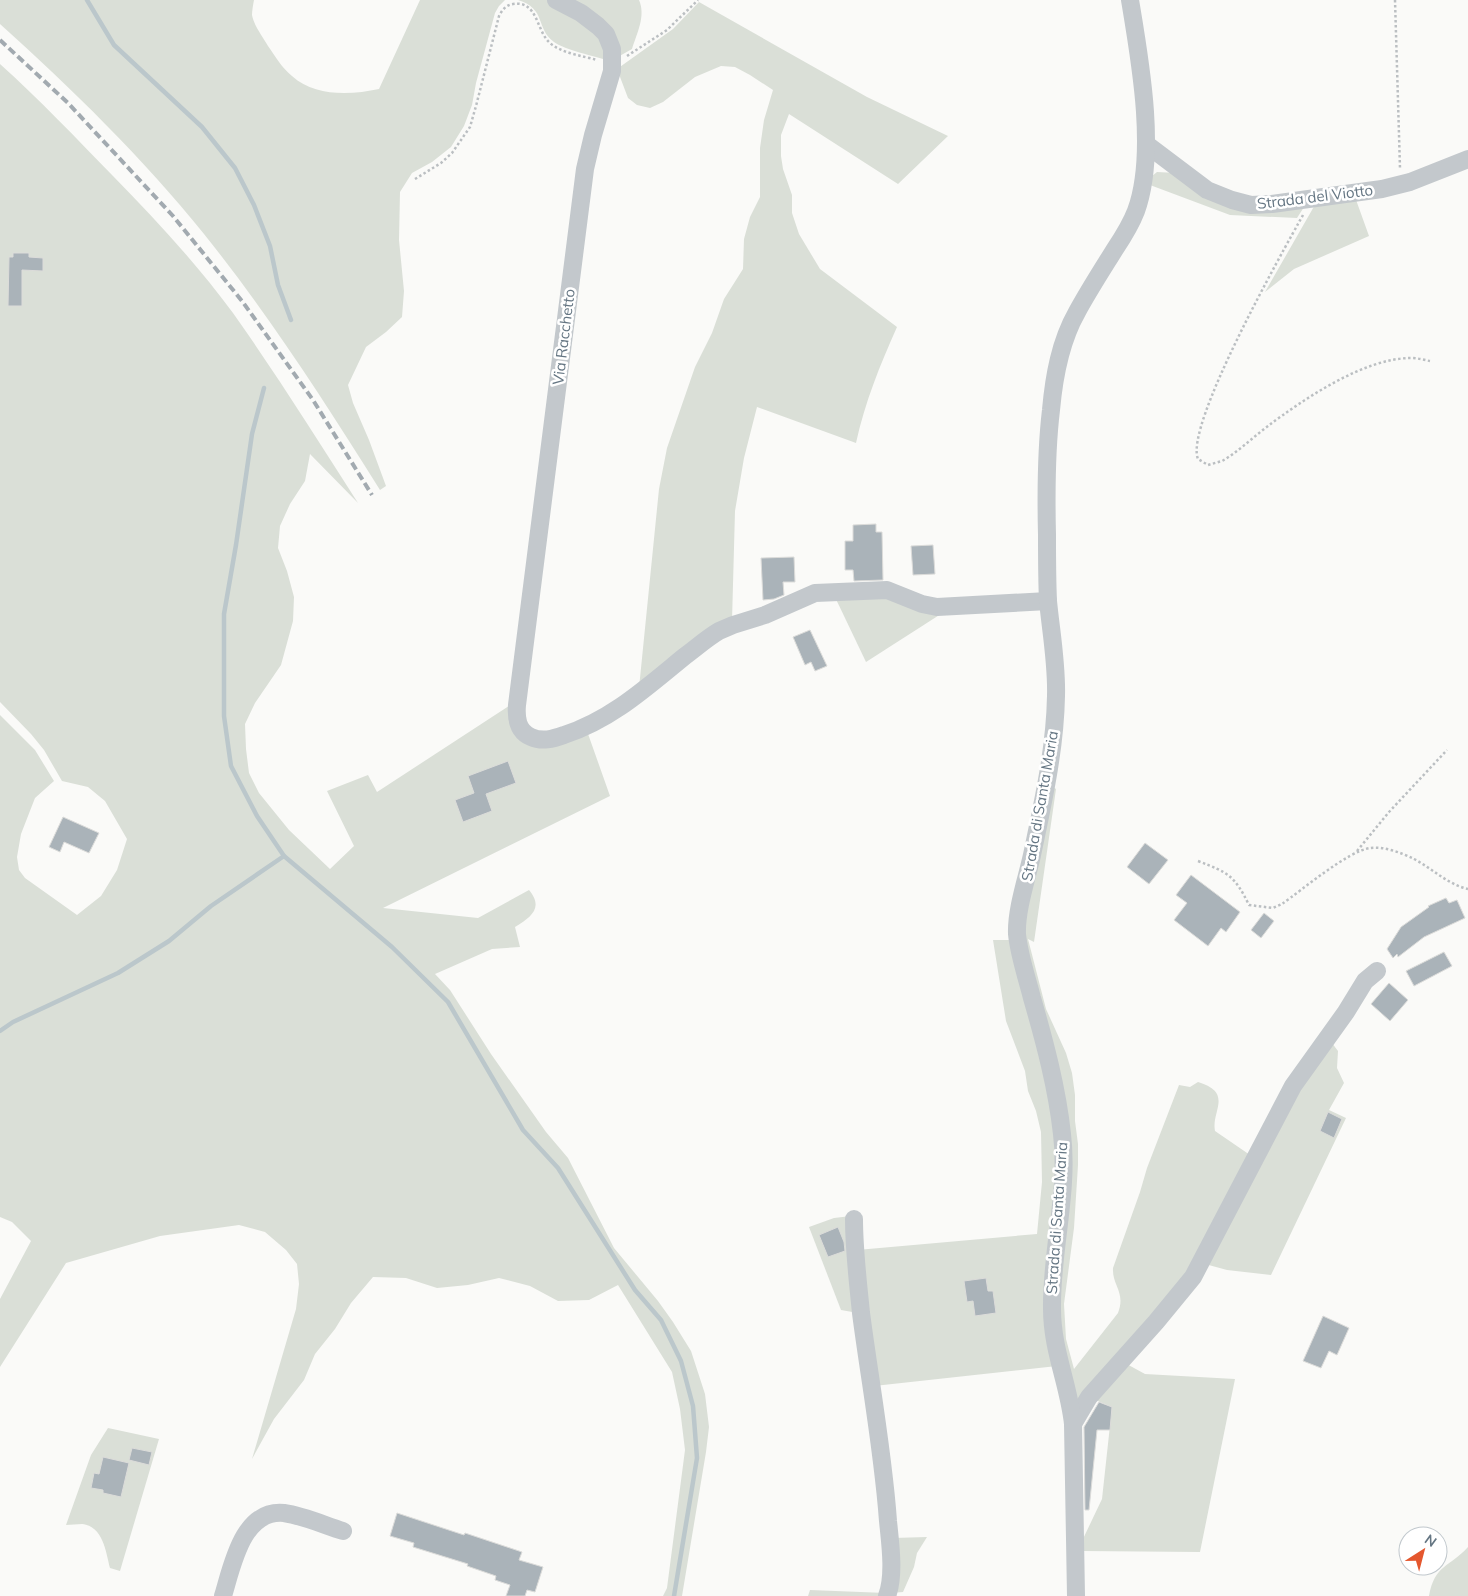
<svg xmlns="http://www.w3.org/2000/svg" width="1468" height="1596" viewBox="0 0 1468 1596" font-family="Mulish,sans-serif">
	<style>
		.green { fill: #dadfd7 }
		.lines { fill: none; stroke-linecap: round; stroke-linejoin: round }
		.stream { stroke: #bbc7cb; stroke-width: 4.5 }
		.building { fill: #aab3b9; stroke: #dcdcda }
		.path { stroke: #bbbfc2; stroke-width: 2.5; stroke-dasharray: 2.5 2.5; stroke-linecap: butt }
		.minor { stroke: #c3c8cc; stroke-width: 18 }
		.rail { stroke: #a2aab0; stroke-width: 4; stroke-dasharray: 8 4; stroke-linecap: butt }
		.labels { text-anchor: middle; stroke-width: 5; stroke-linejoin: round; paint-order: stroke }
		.street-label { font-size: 15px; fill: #657683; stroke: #fff }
	</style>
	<rect width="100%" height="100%" fill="#fafaf8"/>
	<g class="green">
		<path d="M0 0H254C253 5 252 11 252 15 254 26 263 37 268 46 275 56 282 68 292 76 315 97 351 95 379 89L420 0H505L499 6 495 13 476 83 472 105 464 126 451 147 432 162 412 173 400 192 399 240 404 291 402 317 386 332 366 347 348 385 353 403 369 440 386 486 380 490C325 402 269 315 204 234 143 158 72 89 0 24Z"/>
		<path d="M518 0H549L596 30 609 61C595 56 565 50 554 42 535 28 547 9 518 0Z"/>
		<path d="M565 0H639C646 16 637 33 632 49L616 58Z"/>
		<path d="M699 2 867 97 948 136 898 184 789 114 781 135V156L783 169 792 195V213L799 234 820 269 897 327C880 365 865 402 856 443L757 407 744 458 735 511 732 621 639 688 659 489 667 448 695 367 712 333 724 299 743 269 744 239 750 217 760 197V148L764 120 773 90 750 75 735 67 721 66 695 77 663 102 650 108 637 105 628 98 617 69 673 29Z"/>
		<path d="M0 64C39 99 76 138 113 176 155 219 197 264 233 313 277 375 317 439 358 503L310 454 305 481 290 504 280 526 278 548 287 571 294 597 293 621 281 665 255 703 245 724 246 749 249 773 259 793 289 830 330 869 354 846 327 791 368 775 377 792 512 704 519 733 587 731 610 796 383 908 478 918 529 890C544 908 531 917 515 927L520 947 492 949 435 974 450 990 491 1054 546 1132 568 1158 614 1248 658 1301 673 1322 691 1351 705 1394 709 1427 706 1452 682 1596H663L667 1588 685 1450 680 1409 672 1372 618 1285 589 1300 558 1301 530 1286 499 1278 468 1285 437 1288 406 1278 373 1277 351 1303 335 1329 315 1354 304 1380 274 1419 252 1459 296 1309 299 1284 297 1264 286 1250 265 1232 239 1225 160 1236 66 1263 0 1367V1299L31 1241 12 1222 0 1217V715L35 750 54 781 35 798 21 834 17 857 19 870 25 878 77 915 101 896 117 870 127 839 105 801 88 787 62 781 44 750 31 734 0 702Z"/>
		<path d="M1157 172 1177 173 1201 191 1306 204 1297 218 1230 215 1150 185 1152 176Z"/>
		<path d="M1355 197 1369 236 1294 269 1265 292 1316 203Z"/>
		<path d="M874 593 944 612 866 662 834 595Z"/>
		<path d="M1053 787 1056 789 1034 942 1028 939 1046 1009 1066 1053 1072 1073 1075 1095V1121L1078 1144V1165L1074 1228 1064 1304 1066 1339 1074 1369 1118 1313C1126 1292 1112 1286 1113 1268L1140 1192 1147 1168 1179 1085 1190 1087 1198 1082C1234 1093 1211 1111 1215 1131L1250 1155 1189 1275 1080 1402 1070 1392 1058 1343 1067 1177 1022 932Z"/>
		<path d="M993 940H1013L1056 1120 1057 1366 874 1386 857 1250 1037 1234 1042 1182 1041 1132 1036 1111 1028 1091 1025 1071 1006 1021Z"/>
		<path d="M1329 1039 1338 1051 1337 1068 1344 1083 1329 1110 1346 1118 1271 1275 1227 1270 1205 1264 1257 1160Z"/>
		<path d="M851 1216 858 1313 841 1310 809 1227 834 1218Z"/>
		<path d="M1123 1362 1145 1374 1235 1379 1200 1552 1082 1551V1541L1102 1499 1112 1407 1093 1399Z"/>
		<path d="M108 1428 159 1439 120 1571 110 1568C106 1552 103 1526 82 1524 77 1524 71 1525 66 1525L91 1455Z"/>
		<path d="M927 1537 917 1553 914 1567 903 1592 891 1593 893 1538Z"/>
		<path d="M1468 1547V1596H1429C1435 1564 1449 1568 1468 1547Z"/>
		<path d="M810 1590 886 1593 884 1596H808Z"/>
	</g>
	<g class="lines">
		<g class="stream">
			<path d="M87 0 114 45 202 127 235 168 254 205 270 246 278 285 291 320"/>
			<path d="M264 388 252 434 236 545 224 614V716L231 766 257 816 284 856 392 947 448 1002 523 1130 558 1168 635 1290 661 1320 681 1361 693 1406 697 1458 674 1596"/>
			<path d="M0 1031 13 1022 118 973 169 941 211 906 284 856"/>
		</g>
	</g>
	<g class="building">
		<path d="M13 253H29V257L43 258V271L22 270V306H8L9 257H13Z"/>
		<path d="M876 524V532H882L883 580 854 581 853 570H845V541H853V525Z"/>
		<path d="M933 545 935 574 913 575 911 546Z"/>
		<path d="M794 557 795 582H783L784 595 774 599 763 600 761 558Z"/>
		<path d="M810 630 827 666 815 671 811 662 805 665 793 637Z"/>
		<path d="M508 761 516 783 486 794 492 811 463 822 455 800 474 793 468 776Z"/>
		<path d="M63 817 99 833 89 853 64 842 60 852 49 847Z"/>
		<path d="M1145 843 1168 860 1149 884 1127 867Z"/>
		<path d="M1191 875 1240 912 1226 932 1221 928 1208 946 1174 920 1187 903 1176 895Z"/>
		<path d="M1446 898 1449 903 1457 900 1465 918 1424 937 1398 957 1397 954 1393 958 1387 949 1401 927 1429 907 1428 906Z"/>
		<path d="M1264 913 1274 921 1261 938 1251 930Z"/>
		<path d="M1444 952 1452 966 1414 986 1406 971Z"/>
		<path d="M1389 983 1408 1000 1390 1021 1371 1004Z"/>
		<path d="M1328 1112 1342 1119 1334 1138 1320 1131Z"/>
		<path d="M838 1227 844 1242 845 1251 828 1257 819 1235Z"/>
		<path d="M986 1278 988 1291H993L996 1313 975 1316 973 1301 967 1302 964 1281Z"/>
		<path d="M1323 1316 1349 1328 1337 1355 1329 1351 1321 1368 1303 1361Z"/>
		<path d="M1099 1402 1112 1407 1110 1430H1097L1089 1510H1085L1084 1427Z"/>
		<path d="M132 1448 152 1452 149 1465 129 1460Z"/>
		<path d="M103 1457 129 1463 121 1497 103 1493V1490L91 1488 94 1473 99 1474Z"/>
		<path d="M397 1513 464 1535 465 1533 522 1552 519 1560 543 1567 535 1592 527 1590 525 1596H506L510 1585 495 1580 496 1576 467 1566 468 1564 413 1547 414 1543 390 1536Z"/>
	</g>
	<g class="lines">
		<g class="path">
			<path d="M1395 0 1400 168"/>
			<path d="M627 56 667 30 698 0"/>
			<path d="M415 179 441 163 452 153 470 127 476 106 499 16C502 10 506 5 513 4 538 0 536 31 550 43 561 53 583 56 597 60"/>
			<path d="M1303 215C1283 251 1184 426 1198 459L1208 465 1222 461C1238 452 1252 438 1268 426 1304 399 1364 358 1411 358 1418 358 1424 360 1430 361"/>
			<path d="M1357 851 1389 812 1447 750"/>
			<path d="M1198 861C1229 873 1234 875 1249 905L1273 908 1282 904C1302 890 1348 851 1370 848 1384 846 1402 853 1414 859 1433 869 1447 884 1468 889"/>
		</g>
		<g class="minor">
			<path d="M556 0 581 13 598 26 606 34 612 49V71L593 135 585 169 517 705C516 717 517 731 531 737 542 742 553 739 564 735 611 720 647 687 685 656 696 648 707 638 719 631L733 625 765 615 815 593 887 590 922 604 937 607 1048 601"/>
			<path d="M1146 144 1207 190 1232 200 1251 205 1272 204 1382 189 1410 182 1468 159"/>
			<path d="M854 1219C854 1251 858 1282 861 1313 870 1382 883 1451 888 1521 890 1542 895 1575 887 1596"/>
			<path d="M1073 1424 1089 1397 1156 1322 1193 1277 1293 1086 1346 1012 1365 981 1377 971"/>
			<path d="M223 1596C232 1567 242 1509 284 1513 304 1516 324 1525 343 1531"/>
			<path d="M1076 1596 1073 1424C1069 1385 1052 1350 1052 1309 1051 1251 1069 1192 1062 1134 1057 1088 1045 1043 1032 998 1027 978 1019 955 1017 934 1016 910 1027 878 1032 855 1043 802 1055 750 1056 696 1057 664 1051 632 1048 601 1047 579 1047 557 1047 535 1046 493 1046 452 1051 410 1054 376 1060 342 1077 312 1089 290 1102 270 1115 249 1123 237 1131 224 1136 211 1157 154 1140 60 1130 0"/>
		</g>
		<path class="rail" d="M0 40 68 103 173 216 242 301 313 400 372 495"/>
	</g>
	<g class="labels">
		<g class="street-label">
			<text transform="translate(1315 197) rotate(-7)" y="5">Strada del Viotto</text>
			<text transform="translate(564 337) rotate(-83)" y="5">Via Racchetto</text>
			<text transform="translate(1040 806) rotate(-80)" y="5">Strada di Santa Maria</text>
			<text transform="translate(1057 1218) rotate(-86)" y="5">Strada di Santa Maria</text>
		</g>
	</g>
	<g transform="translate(1423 1551) rotate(36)"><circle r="24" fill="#ffffff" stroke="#c1c8cd"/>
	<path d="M0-4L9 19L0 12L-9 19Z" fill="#e4572e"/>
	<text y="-8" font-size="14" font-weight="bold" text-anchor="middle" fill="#657683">N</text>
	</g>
</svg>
